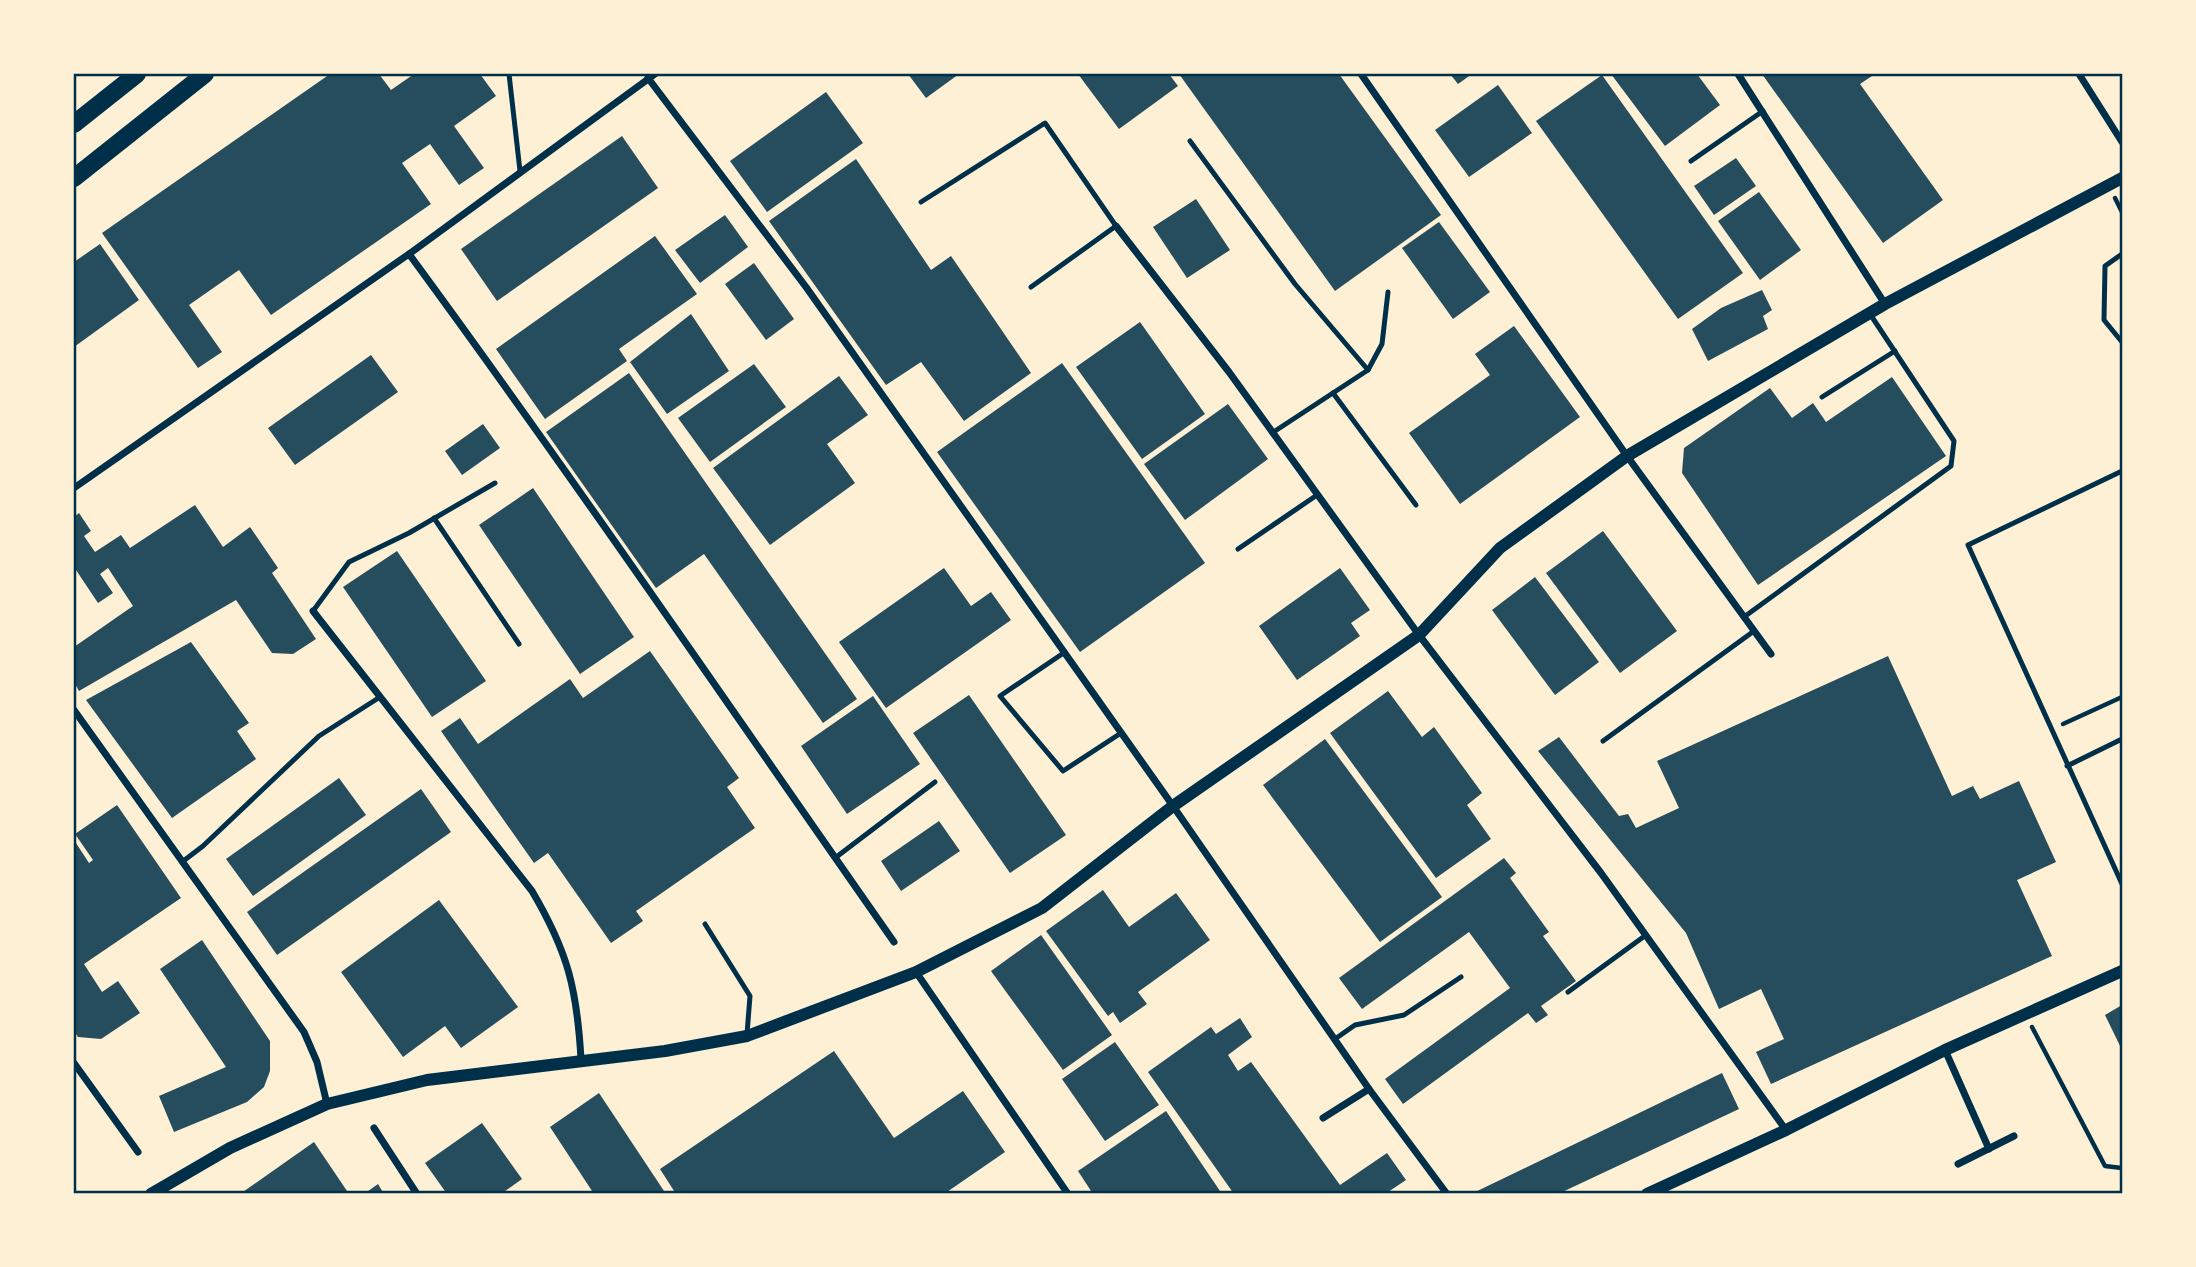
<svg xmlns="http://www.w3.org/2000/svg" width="2196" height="1267" viewBox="0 0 2196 1267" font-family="Rubik,sans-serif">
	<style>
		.building { fill: #264d5e }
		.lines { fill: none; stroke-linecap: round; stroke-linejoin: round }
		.path { stroke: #003049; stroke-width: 4.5 }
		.service { stroke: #003049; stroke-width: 5 }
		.minor { stroke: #003049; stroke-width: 7 }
		.tertiary { stroke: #003049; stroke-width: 12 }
		.trunk { stroke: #003049; stroke-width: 18 }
		.neatline { fill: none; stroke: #003049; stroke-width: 2.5 }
	</style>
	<rect width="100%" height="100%" fill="#fdf0d5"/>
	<g class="building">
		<path d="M330 74H379L391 90 414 74H480L496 96 454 126 484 168 459 185 430 144 402 163 431 204 271 315 239 270 189 305 222 352 198 368 102 233Z"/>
		<path d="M908 74H959L926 98Z"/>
		<path d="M1078 74H1169L1178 86 1119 129Z"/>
		<path d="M1179 74H1339L1441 215 1335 291Z"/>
		<path d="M1450 74H1472L1458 84Z"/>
		<path d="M1611 74H1697L1720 105 1665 146Z"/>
		<path d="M1762 74H1875L1860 84 1943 200 1883 243Z"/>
		<path d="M1602 75 1743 273 1678 319 1536 121Z"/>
		<path d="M1498 85 1532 133 1469 177 1435 130Z"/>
		<path d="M826 92 863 143 767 212 730 161Z"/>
		<path d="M622 136 658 188 497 301 461 249Z"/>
		<path d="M1736 158 1756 186 1714 215 1694 186Z"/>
		<path d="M856 159 931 270 951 256 1031 373 964 421 921 362 886 385 769 221Z"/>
		<path d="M1759 192 1801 250 1760 280 1718 221Z"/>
		<path d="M1196 199 1230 250 1187 278 1153 227Z"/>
		<path d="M725 215 748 247 700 283 675 250Z"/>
		<path d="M1439 222 1490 292 1453 319 1402 248Z"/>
		<path d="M655 236 697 294 619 349 627 361 545 419 496 349Z"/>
		<path d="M100 244 139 300 74 347V262Z"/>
		<path d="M754 263 794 319 766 340 725 284Z"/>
		<path d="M1762 290 1772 310 1763 316 1768 329 1708 361 1692 329 1721 308Z"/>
		<path d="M691 314 729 371 667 414 630 362Z"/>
		<path d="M1140 322 1205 414 1142 459 1076 367Z"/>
		<path d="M1514 326 1580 417 1460 504 1409 433 1490 375 1475 354Z"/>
		<path d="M371 355 398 392 295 465 268 428Z"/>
		<path d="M1062 363 1205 563 1080 652 937 452Z"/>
		<path d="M754 364 786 407 710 462 678 418Z"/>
		<path d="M629 373 857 699 823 723 704 554 656 588 546 432Z"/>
		<path d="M839 376 868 415 827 444 855 483 770 545 713 468Z"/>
		<path d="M1892 377 1946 456 1758 585 1682 473 1684 448 1770 388 1792 418 1813 403 1826 422Z"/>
		<path d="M1228 404 1268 459 1185 520 1144 464Z"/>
		<path d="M483 424 500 448 462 475 445 451Z"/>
		<path d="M533 488 634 637 580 674 479 525Z"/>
		<path d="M195 505 223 547 250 527 278 568 272 573 316 639 293 654 272 653 236 600 79 691 74 682V647L133 606 108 568 100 574 113 593 98 603 74 567V517L79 513 91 531 84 536 95 552 121 535 130 548Z"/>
		<path d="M1603 531 1677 631 1620 673 1546 573Z"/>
		<path d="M397 551 486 681 432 717 343 587Z"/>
		<path d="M944 568 971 606 991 592 1011 620 886 708 839 642Z"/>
		<path d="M1340 568 1370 610 1351 623 1360 636 1297 680 1259 626Z"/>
		<path d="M1535 577 1599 662 1555 695 1492 610Z"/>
		<path d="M191 642 249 723 237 731 256 759 172 818 86 700Z"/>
		<path d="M650 651 739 778 727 787 755 828 636 911 643 921 611 943 548 853 534 863 441 731 460 718 478 744 570 679 583 698Z"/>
		<path d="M1888 656 1952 796 1973 786 1980 799 2019 781 2056 862 2017 880 2052 956 1771 1084 1756 1052 1784 1039 1761 989 1719 1009 1686 933 1538 751 1559 737 1619 816 1628 814 1636 828 1679 808 1657 761Z"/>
		<path d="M1388 691 1422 737 1434 727 1482 793 1467 805 1491 839 1436 878 1330 733Z"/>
		<path d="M969 695 1066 835 1010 873 913 733Z"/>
		<path d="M873 696 920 764 847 814 801 746Z"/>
		<path d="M1325 739 1442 897 1380 942 1263 785Z"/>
		<path d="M339 778 366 815 253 896 226 859Z"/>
		<path d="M421 789 451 832 277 955 247 912Z"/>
		<path d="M117 805 181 898 84 964 102 992 118 981 140 1013 101 1039 78 1037 74 1031V840L89 863 93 860 75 834Z"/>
		<path d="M939 821 960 851 901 891 881 861Z"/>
		<path d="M1504 858 1516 873 1510 878 1549 932 1543 936 1576 981 1541 1006 1548 1015 1536 1023 1528 1013 1403 1104 1385 1079 1510 988 1469 932 1362 1009 1339 978Z"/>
		<path d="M1103 890 1129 927 1176 893 1210 940 1138 992 1147 1004 1120 1023 1113 1012 1108 1016 1046 931Z"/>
		<path d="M439 900 518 1007 461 1048 445 1026 403 1057 341 972Z"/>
		<path d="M1041 935 1112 1035 1063 1070 991 971Z"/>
		<path d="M202 940 270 1041V1071L264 1087 247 1102 174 1132 159 1096 226 1067 160 969Z"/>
		<path d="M2122 1005V1050L2105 1015Z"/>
		<path d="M1240 1018 1252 1037 1228 1055 1238 1071 1251 1062 1340 1185 1387 1153 1406 1180 1385 1194H1234L1148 1072 1211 1027 1216 1034Z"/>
		<path d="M1115 1042 1159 1105 1105 1141 1062 1079Z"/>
		<path d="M834 1051 894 1138 963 1091 1005 1152 944 1194H676L660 1169Z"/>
		<path d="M1722 1073 1739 1109 1558 1194H1471Z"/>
		<path d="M599 1093 666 1194H594L550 1127Z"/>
		<path d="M1166 1111 1222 1194H1093L1078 1171Z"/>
		<path d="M482 1123 522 1179 501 1194H447L425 1163Z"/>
		<path d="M314 1142 349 1194H240Z"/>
		<path d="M378 1184 384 1194H364Z"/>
	</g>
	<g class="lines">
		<g class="path">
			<path d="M2115 198 2122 212"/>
			<path d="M2063 724 2122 697"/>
			<path d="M2032 1027 2105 1166 2122 1168"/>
		</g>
		<g class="service">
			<path d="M509 74 520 171"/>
			<path d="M1190 141 1295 284 1368 370"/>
			<path d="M1691 161 1763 111"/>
			<path d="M921 202 1045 123 1116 226 1031 287"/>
			<path d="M2122 254 2105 266 2104 320 2122 342"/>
			<path d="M1333 393 1416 505"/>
			<path d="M1822 397 1895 351"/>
			<path d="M1272 433 1368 370 1382 344 1388 292"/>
			<path d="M2122 471 1968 545 2122 884"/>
			<path d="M434 518 519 644"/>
			<path d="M1238 549 1317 495"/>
			<path d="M313 611 349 562 409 533 495 483"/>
			<path d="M1744 617 1951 466 1954 441 1870 314"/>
			<path d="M1065 652 1000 696 1063 771 1121 733"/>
			<path d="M1603 741 1754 631"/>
			<path d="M2067 766 2122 739"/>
			<path d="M835 858 935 782"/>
			<path d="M182 862 203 846 319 736 380 697"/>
			<path d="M705 924 750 996 747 1034"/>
			<path d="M1568 992 1646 935"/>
			<path d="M1335 1039 1355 1025 1404 1015 1461 977"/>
		</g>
		<g class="minor">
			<path d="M1361 74 1627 456 1771 654"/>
			<path d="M1738 74 1885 304"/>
			<path d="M2079 74 2122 142"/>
			<path d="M648 78 806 287 1173 806 1369 1089 1447 1194"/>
			<path d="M1116 226 1229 372 1419 635 1601 873 1786 1130"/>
			<path d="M409 254C575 480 733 712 894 942"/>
			<path d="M74 488 409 254 655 74"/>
			<path d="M313 611 532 891C568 952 577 989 581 1059"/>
			<path d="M74 710 304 1032 317 1062 327 1104"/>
			<path d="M916 972 1068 1194"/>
			<path d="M1945 1050 1989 1149"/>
			<path d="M74 1063 138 1152"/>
			<path d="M1323 1118 1369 1089"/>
			<path d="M374 1128 417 1194"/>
			<path d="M1958 1164 2014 1136"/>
		</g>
		<g class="tertiary">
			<path d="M151 1194 230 1148 327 1104 427 1080 665 1051 747 1036 916 972 1042 908 1173 806 1419 635 1500 548 1627 456 1885 304 2122 178"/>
			<path d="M1647 1194 1786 1130 1945 1050 2122 971"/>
		</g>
		<g class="trunk">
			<path d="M74 124 137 74"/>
			<path d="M74 178 205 74"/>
		</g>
	</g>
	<rect width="2196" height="1267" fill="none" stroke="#fdf0d5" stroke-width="150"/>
	<rect x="75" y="75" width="2046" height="1117" class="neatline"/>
</svg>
